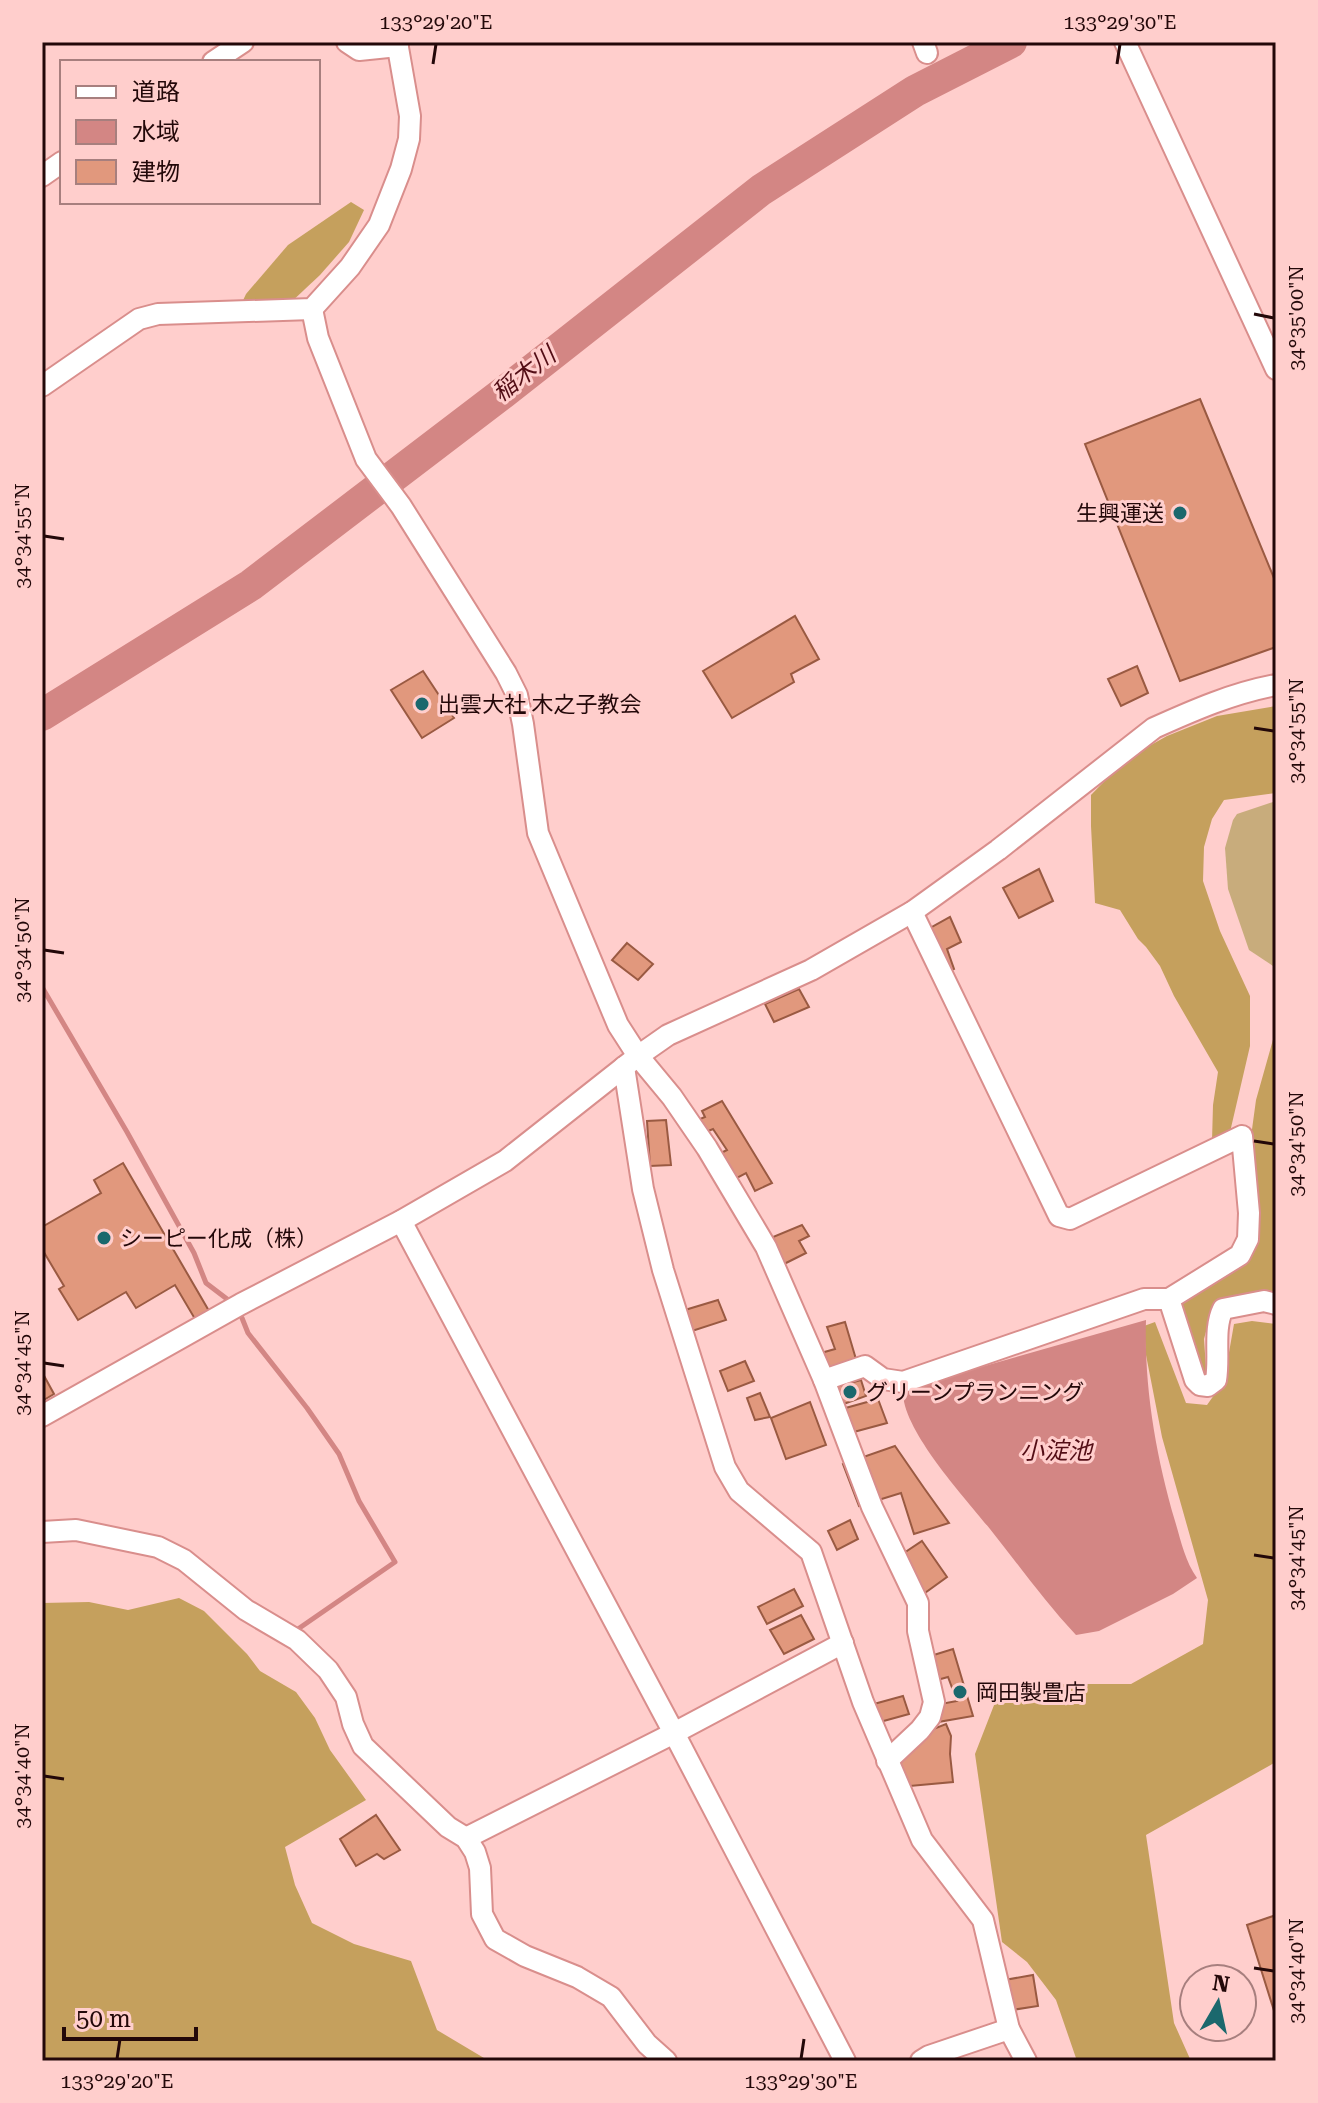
<svg xmlns="http://www.w3.org/2000/svg" width="1318" height="2103" viewBox="0 0 1318 2103" font-family="'Roboto Serif','Noto Sans JP',serif">
	<style>
		.green { fill: #c8ac7c }
		.forest { fill: #c5a05d }
		.water { fill: #d38684 }
		.lines { fill: none; stroke-linecap: round; stroke-linejoin: round }
		.stream { stroke: #d38684; stroke-width: 5 }
		.river { stroke: #d38684; stroke-width: 32 }
		.building { fill: #e1987d; stroke: #9a5a42; stroke-width: 2 }
		.minor-casing { stroke: #d98e8c; stroke-width: 24 }
		.minor { stroke: #fff; stroke-width: 20 }
		.ticks { fill: none; stroke: #230809; stroke-width: 3 }
		.poi-dot { fill: #1b686d; stroke: #ffcecc; stroke-width: 3 }
		.labels { text-anchor: middle; stroke-width: 6; stroke-linejoin: round; paint-order: stroke }
		.poi-label { font-size: 22px; fill: #230809; stroke: #ffcecc; text-anchor: start }
		.water-label { font-size: 24px; font-style: italic; fill: #530d15; stroke: #ffcecc }
		.neatline { fill: none; stroke: #230809; stroke-width: 3 }
		.ticks-label { font-size: 20px; text-anchor: middle; fill: #230809 }
	</style>
	<rect width="100%" height="100%" fill="#ffcecc"/>
	<path class="green" d="M1276 801V968L1249 950 1228 889 1225 848 1233 820 1237 814Z"/>
	<g class="forest">
		<path d="M351 202 364 210 349 242 320 275 288 305 240 307 246 294 288 245Z"/>
		<path d="M1276 706V793L1224 800 1212 819 1204 847 1203 881 1220 931 1250 996V1046L1227 1145 1212 1141 1213 1105 1218 1072 1174 996 1160 966 1146 947 1138 939 1120 910 1095 903 1091 826V795L1126 759 1167 736 1217 716Z"/>
		<path d="M1276 1029V1295L1249 1292 1213 1305 1204 1339 1206 1368 1205 1375 1199 1372 1180 1305 1231 1271 1249 1256 1250 1144 1256 1100Z"/>
		<path d="M1252 1321 1276 1324V1762L1146 1835 1174 2023 1191 2061H1077L1056 2000 1027 1962 1002 1942 975 1754 996 1700 1062 1684H1131L1203 1644 1208 1600 1162 1437 1146 1355 1144 1326 1155 1322 1186 1403 1207 1405 1224 1381 1234 1324Z"/>
		<path d="M179 1598 204 1611 247 1654 260 1671 296 1692 315 1718 330 1750 366 1800 285 1847 295 1885 312 1923 354 1944 411 1961 437 2030 489 2061H42V1603L89 1602 128 1610Z"/>
	</g>
	<path class="water" d="M1146 1320C1144 1387 1156 1456 1175 1521 1181 1541 1185 1561 1197 1578L1173 1594 1099 1631 1076 1635C1044 1601 1018 1564 990 1529 965 1498 906 1434 903 1395L914 1386Z"/>
	<g class="lines">
		<g class="stream">
			<path d="M42 987 127 1132 194 1253 206 1283 227 1299"/>
			<path d="M42 1023V1026"/>
			<path d="M242 1318 248 1333 307 1408 339 1454 359 1501 395 1562 298 1629"/>
		</g>
		<path class="river" d="M42 715 251 585 503 393 761 190 915 91 1011 42"/>
	</g>
	<g class="building">
		<path d="M1200 399 1276 583V647L1180 681 1085 444Z"/>
		<path d="M795 616 819 659 791 674 794 682 732 718 703 671Z"/>
		<path d="M1137 666 1148 693 1121 706 1108 679Z"/>
		<path d="M423 671 454 718 422 738 391 690Z"/>
		<path d="M1039 869 1053 901 1019 918 1003 888Z"/>
		<path d="M950 917 961 942 947 949 954 969 941 974 923 932Z"/>
		<path d="M627 943 653 964 638 980 612 960Z"/>
		<path d="M799 989 809 1007 774 1022 765 1004Z"/>
		<path d="M722 1101 772 1183 755 1191 746 1173 735 1179 721 1153 727 1150 713 1129 706 1132 700 1119 705 1117 702 1111Z"/>
		<path d="M666 1120 671 1165 650 1166 647 1121Z"/>
		<path d="M123 1163 209 1311 195 1319 175 1285 136 1308 126 1292 78 1320 59 1289 64 1286 42 1249V1227L101 1193 94 1180Z"/>
		<path d="M802 1225 809 1236 799 1241 806 1253 784 1264 773 1237Z"/>
		<path d="M718 1300 726 1320 692 1331 685 1310Z"/>
		<path d="M845 1322 858 1366 830 1373 821 1353 835 1349 827 1327Z"/>
		<path d="M745 1361 754 1381 728 1391 720 1371Z"/>
		<path d="M42 1372 54 1394 42 1401Z"/>
		<path d="M861 1380 866 1396 841 1405 835 1387Z"/>
		<path d="M760 1393 770 1417 755 1420 747 1398Z"/>
		<path d="M878 1399 887 1423 850 1433 842 1409Z"/>
		<path d="M810 1402 826 1445 786 1459 771 1418Z"/>
		<path d="M895 1446 924 1488 949 1523 914 1534 901 1493 859 1506 843 1464Z"/>
		<path d="M850 1520 858 1539 837 1550 828 1531Z"/>
		<path d="M922 1541 947 1577 911 1603 889 1563Z"/>
		<path d="M794 1589 803 1606 767 1624 758 1607Z"/>
		<path d="M801 1615 814 1639 784 1654 770 1630Z"/>
		<path d="M953 1649 973 1716 938 1722 935 1705 957 1701 948 1677 930 1682 921 1659Z"/>
		<path d="M903 1696 909 1714 869 1725 863 1707Z"/>
		<path d="M946 1724 951 1736 950 1754 953 1782 899 1787 893 1759 923 1733Z"/>
		<path d="M376 1815 400 1850 384 1859 377 1854 356 1866 340 1839Z"/>
		<path d="M1276 1915V2017L1247 1925Z"/>
		<path d="M1033 1975 1038 2006 999 2012 993 1982Z"/>
	</g>
	<g class="lines">
		<defs>
			<g id="minor">
				<path d="M347 42 359 50 398 46"/>
				<path d="M923 42 927 53"/>
				<path d="M1125 42 1276 369"/>
				<path d="M213 62 243 42"/>
				<path d="M42 176 62 162"/>
				<path d="M312 309 318 338 366 459 401 506 506 673 517 695 523 724 538 833 618 1025 638 1056 672 1097 707 1148 766 1247 824 1380 872 1507 918 1603V1631L934 1702 930 1717 920 1730 887 1761"/>
				<path d="M42 386 139 319 158 314 312 309 350 267 379 225 401 169 409 139 410 116 397 42"/>
				<path d="M624 1067 643 1189 663 1270 725 1467 739 1491 811 1552 863 1702 922 1840 983 1920 1009 2029 1026 2061"/>
				<path d="M401 1221 674 1733 845 2061"/>
				<path d="M1169 1299 1195 1380 1200 1385 1208 1386 1216 1380C1220 1357 1213 1329 1223 1309L1264 1301 1276 1304"/>
				<path d="M824 1380 865 1366 883 1379 903 1382 1144 1299H1169L1240 1255 1248 1239 1249 1213 1242 1136 1070 1219 1059 1216 912 912"/>
				<path d="M42 1416 241 1304 401 1221 505 1161 638 1056 668 1035 811 970 912 912 998 850 1154 728C1194 710 1233 693 1276 685"/>
				<path d="M42 1532 76 1530 158 1547 184 1560 246 1610 297 1640 328 1670 346 1697 353 1724 363 1746 448 1827 466 1838 475 1852 480 1868 482 1914 495 1939 525 1956 577 1977 611 1997 647 2044 666 2061"/>
				<path d="M466 1838 674 1733 843 1643"/>
				<path d="M921 2061 929 2056 1009 2029"/>
			</g>
		</defs>
		<use href="#minor" class="minor-casing"/>
		<use href="#minor" class="minor"/>
	</g>
	<path class="ticks" d="M433 64 436 44M1117 64 1120 44M1254 314 1274 318M44 536 64 539M1254 728 1274 731M44 950 64 953M1254 1141 1274 1144M44 1363 64 1366M1254 1555 1274 1558M44 1776 64 1779M1254 1968 1274 1971M117 2059 120 2039M801 2059 804 2039"/>
	<g class="poi-dot">
		<circle cx="1180" cy="513" r="8"/>
		<circle cx="422" cy="704" r="8"/>
		<circle cx="104" cy="1238" r="8"/>
		<circle cx="850" cy="1392" r="8"/>
		<circle cx="960" cy="1692" r="8"/>
	</g>
	<g class="labels">
		<g class="poi-label">
			<text x="1164" y="521" text-anchor="end">生興運送</text>
			<text x="438" y="712">出雲大社 木之子教会</text>
			<text x="120" y="1246">シーピー化成（株）</text>
			<text x="866" y="1400">グリーンプランニング</text>
			<text x="976" y="1700">岡田製畳店</text>
		</g>
		<g class="water-label">
			<text transform="translate(524 374) rotate(-38)" y="8">稲木川</text>
			<text x="1056" y="1459">小淀池</text>
		</g>
	</g>
	<rect width="1318" height="2103" fill="none" stroke="#ffcecc" stroke-width="88"/>
	<rect x="60" y="60" width="260" height="144" fill="#ffcecc" stroke="#a77f7e" stroke-width="2"/>
	<rect x="76" y="86" width="40" height="12" fill="#ffffff" stroke="#a77f7e" stroke-width="2"/>
	<text x="132" y="100" font-size="24" fill="#230809">道路</text>
	<rect x="76" y="120" width="40" height="24" fill="#d38684" stroke="#a77f7e" stroke-width="2"/>
	<text x="132" y="140" font-size="24" fill="#230809">水域</text>
	<rect x="76" y="160" width="40" height="24" fill="#e1987d" stroke="#a77f7e" stroke-width="2"/>
	<text x="132" y="180" font-size="24" fill="#230809">建物</text>
	<g transform="translate(1218 2003) rotate(9)"><circle r="38" fill="#ffcecc" stroke="#a77f7e" stroke-width="2"/>
	<path d="M0-6L14 30L0 20L-14 30Z" fill="#1b686d"/>
	<text y="-12" font-size="22" font-weight="bold" text-anchor="middle" fill="#230809">N</text>
	</g>
	<path d="M64 2027v12h132v-12" fill="none" stroke="#230809" stroke-width="4"/>
	<text x="76" y="2027" font-size="24" fill="#230809" stroke="#ffcecc" stroke-width="6" paint-order="stroke">50 m</text>
	<rect x="44" y="44" width="1230" height="2015" class="neatline"/>
	<g class="ticks-label">
		<text x="436" y="29">133°29'20"E</text>
		<text x="1120" y="29">133°29'30"E</text>
		<text transform="translate(1296 318) rotate(-90)" y="7">34°35'00"N</text>
		<text transform="translate(22 536) rotate(-90)" y="7">34°34'55"N</text>
		<text transform="translate(1296 731) rotate(-90)" y="7">34°34'55"N</text>
		<text transform="translate(22 950) rotate(-90)" y="7">34°34'50"N</text>
		<text transform="translate(1296 1144) rotate(-90)" y="7">34°34'50"N</text>
		<text transform="translate(22 1363) rotate(-90)" y="7">34°34'45"N</text>
		<text transform="translate(1296 1558) rotate(-90)" y="7">34°34'45"N</text>
		<text transform="translate(22 1776) rotate(-90)" y="7">34°34'40"N</text>
		<text transform="translate(1296 1971) rotate(-90)" y="7">34°34'40"N</text>
		<text x="117" y="2088">133°29'20"E</text>
		<text x="801" y="2088">133°29'30"E</text>
	</g>
</svg>
